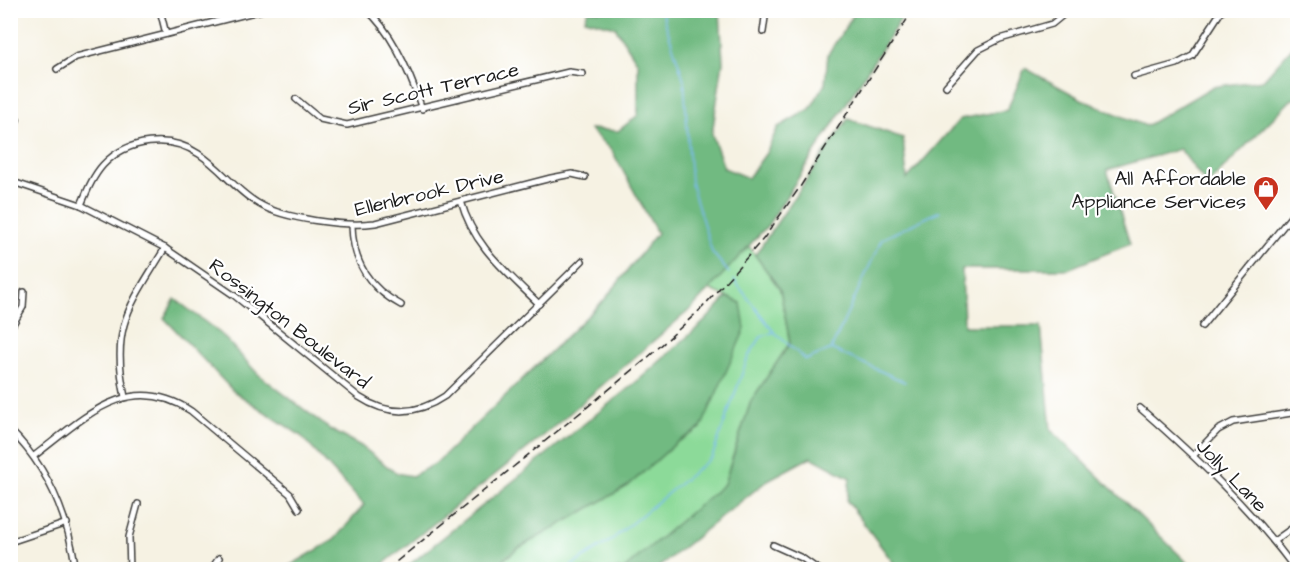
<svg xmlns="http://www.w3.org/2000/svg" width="1308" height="580" viewBox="0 0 1308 580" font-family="'Architects Daughter',sans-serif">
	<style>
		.green { fill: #8cda99; stroke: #547b5a; stroke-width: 1.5 }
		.forest { fill: #71ba81; stroke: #466b4e; stroke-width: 1.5 }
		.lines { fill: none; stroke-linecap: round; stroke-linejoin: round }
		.stream { stroke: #7bbbef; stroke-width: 1.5 }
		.street-casing { stroke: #3d3c3a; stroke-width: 8 }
		.street { stroke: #fff; stroke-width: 5 }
		.rail { stroke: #1c1c1c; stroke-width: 1.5; stroke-dasharray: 9 4.5; stroke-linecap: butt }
		.labels { text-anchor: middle; stroke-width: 4.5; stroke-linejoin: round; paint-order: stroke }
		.street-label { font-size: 20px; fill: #1c1c1c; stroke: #fff }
		.poi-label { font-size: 20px; fill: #1c1c1c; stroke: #fff; text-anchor: end }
	</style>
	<rect width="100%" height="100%" fill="#fff"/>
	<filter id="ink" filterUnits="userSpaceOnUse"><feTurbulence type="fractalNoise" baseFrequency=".0167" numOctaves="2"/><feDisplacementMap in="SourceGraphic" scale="12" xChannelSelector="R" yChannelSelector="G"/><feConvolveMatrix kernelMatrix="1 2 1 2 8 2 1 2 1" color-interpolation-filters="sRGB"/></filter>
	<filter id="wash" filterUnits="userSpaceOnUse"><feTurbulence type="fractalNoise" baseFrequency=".008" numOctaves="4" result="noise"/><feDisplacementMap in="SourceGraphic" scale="24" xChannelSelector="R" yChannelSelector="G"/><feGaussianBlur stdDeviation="1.35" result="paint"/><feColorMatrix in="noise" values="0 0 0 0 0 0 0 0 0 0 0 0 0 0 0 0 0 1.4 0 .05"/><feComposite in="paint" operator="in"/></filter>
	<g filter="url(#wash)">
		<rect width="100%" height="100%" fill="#f6f2e3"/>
		<path class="green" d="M697 117 737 230 780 289 790 343 751 401 724 484 637 561 624 569 491 570 517 549 628 486 676 443 701 428 741 303 695 283Z"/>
		<g class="forest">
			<path d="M588 11H720L723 62 712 134 724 168 748 178 766 153 778 127 810 109 825 84 828 54 856 11H906L768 225 693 307 542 437 377 569H284L334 540 364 505 300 435 233 391 164 318 175 299 221 334 258 374 331 430 361 446 396 473 412 476 435 464 606 298 657 233 612 151 589 129 618 131 638 115V63L615 27 585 19Z"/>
			<path d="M1297 42V98L1291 100 1207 185 1180 149 1107 170 1130 244 1068 269H962L964 326H1041L1051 430 1194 569H898L847 501 850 478 811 457 768 480 656 569H624L724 484 751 401 790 343 780 289 755 255 848 119 903 138 907 179 960 119 1007 110 1025 68 1087 102 1146 126 1212 87 1263 80Z"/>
			<path d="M727 297 741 303 745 329 701 428 676 443 628 486 517 549 491 569H404L641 378 706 320Z"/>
		</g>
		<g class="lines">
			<g class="stream">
				<path d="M661 10 684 80 691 183 712 252 729 273"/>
				<path d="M734 280 774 332 806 360 831 349 905 382"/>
				<path d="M831 349 882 239 940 211"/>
				<path d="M565 570 610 541 712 457 748 357 761 337 774 332"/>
			</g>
		</g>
	</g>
	<g filter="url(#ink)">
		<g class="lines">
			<defs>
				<g id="street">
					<path d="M160 10 166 34"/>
					<path d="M367 10C394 34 411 76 422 109"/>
					<path d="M763 32 766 10"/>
					<path d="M57 69 76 57 262 10"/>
					<path d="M1134 76 1177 64 1192 56 1222 10"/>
					<path d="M946 86 978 50 1000 39 1052 24 1069 10"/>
					<path d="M296 99 320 119 347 125 569 72 583 74"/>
					<path d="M10 116 17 120"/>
					<path d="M10 181 81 205 165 248 235 296 359 397C388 416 417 415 445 396L582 261"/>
					<path d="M461 201C473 246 507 272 539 304"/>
					<path d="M81 205C87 191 93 176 103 165 127 139 170 134 199 154 221 168 236 191 259 204 284 219 346 227 375 223L551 178 572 174 585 177"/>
					<path d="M352 226C353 263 369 288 401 305"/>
					<path d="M1202 326 1298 208"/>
					<path d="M10 329 23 307 24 292"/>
					<path d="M125 397C110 326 130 306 165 248"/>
					<path d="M1140 408C1196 457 1251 509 1296 570"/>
					<path d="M10 430C49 468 68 516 76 570"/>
					<path d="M1194 455 1218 430 1233 422 1298 412"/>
					<path d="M34 456C83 419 128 370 191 411L290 494 299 509"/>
					<path d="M1274 541 1298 524"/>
					<path d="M10 542 67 523"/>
					<path d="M773 545 802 558 819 570"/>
					<path d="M130 570 129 537 138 504"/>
					<path d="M211 570 219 558"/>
				</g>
			</defs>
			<use href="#street" class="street-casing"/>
			<use href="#street" class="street"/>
			<path class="rail" d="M386 570 644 361 702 308 764 238 800 187 913 10"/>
		</g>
	</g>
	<defs>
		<symbol id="shop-pin" viewBox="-11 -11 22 30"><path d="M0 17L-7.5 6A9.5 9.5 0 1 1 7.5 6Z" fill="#c8321e" stroke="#fff"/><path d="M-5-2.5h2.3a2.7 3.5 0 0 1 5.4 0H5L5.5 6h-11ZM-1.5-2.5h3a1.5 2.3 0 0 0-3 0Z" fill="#fff"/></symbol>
	</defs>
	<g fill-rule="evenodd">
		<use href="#shop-pin" x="1251" y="174" width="30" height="40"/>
	</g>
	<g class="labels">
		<g class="street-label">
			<text transform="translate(433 88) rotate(-13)" y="7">Sir Scott Terrace</text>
			<text transform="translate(429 192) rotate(-13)" y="7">Ellenbrook Drive</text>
			<text transform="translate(290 323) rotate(38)" y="7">Rossington Boulevard</text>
			<text transform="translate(1232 475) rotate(46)" y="7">Jolly Lane</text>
		</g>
		<g class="poi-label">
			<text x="1246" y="185">All Affordable<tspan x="1246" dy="23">Appliance Services</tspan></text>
		</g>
	</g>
	<rect width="1308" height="580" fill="none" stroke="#fff" stroke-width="36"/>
</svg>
